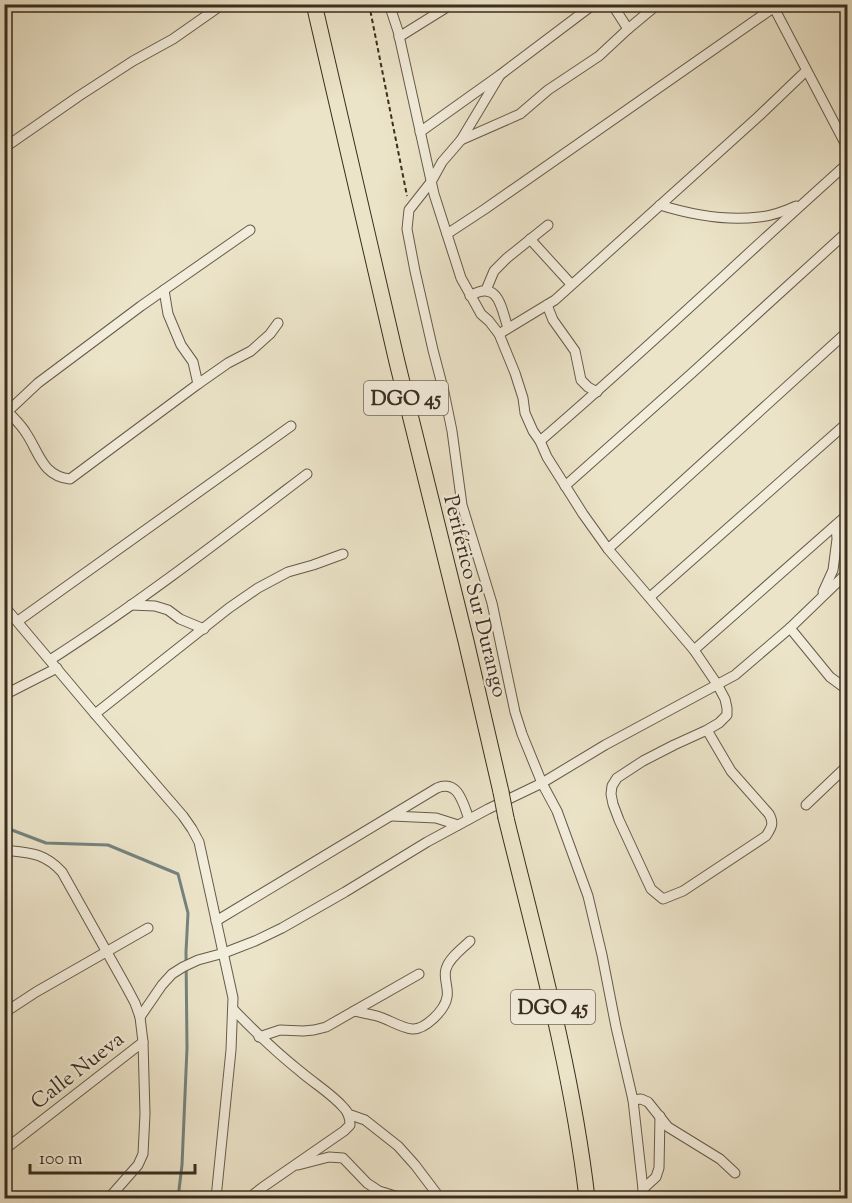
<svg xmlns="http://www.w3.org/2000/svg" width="852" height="1203" viewBox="0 0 852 1203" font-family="'Sorts Mill Goudy',serif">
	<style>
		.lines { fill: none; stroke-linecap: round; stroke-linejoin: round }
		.stream { stroke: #74837f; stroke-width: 3 }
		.minor-casing { stroke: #665b4a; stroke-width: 11 }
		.trunk-casing { stroke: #392d20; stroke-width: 17 }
		.path { stroke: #392d20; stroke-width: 2; stroke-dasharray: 4.5 3; stroke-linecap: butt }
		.minor { stroke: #f3eddc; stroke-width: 9 }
		.trunk { stroke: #ece4c9; stroke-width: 15 }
		.trunk-bridge-casing { stroke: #392d20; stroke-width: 17; stroke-linecap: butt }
		.trunk-bridge { stroke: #ece4c9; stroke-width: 15 }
		.labels { text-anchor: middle; stroke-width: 4.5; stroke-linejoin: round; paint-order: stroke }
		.shield { fill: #f3eddc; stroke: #716758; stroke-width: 1.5 }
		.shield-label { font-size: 20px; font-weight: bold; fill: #392d20 }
		.street-label { font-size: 21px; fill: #392d20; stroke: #f3eddc }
	</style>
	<rect width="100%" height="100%" fill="#ece4c9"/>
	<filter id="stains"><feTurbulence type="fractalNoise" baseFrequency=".00333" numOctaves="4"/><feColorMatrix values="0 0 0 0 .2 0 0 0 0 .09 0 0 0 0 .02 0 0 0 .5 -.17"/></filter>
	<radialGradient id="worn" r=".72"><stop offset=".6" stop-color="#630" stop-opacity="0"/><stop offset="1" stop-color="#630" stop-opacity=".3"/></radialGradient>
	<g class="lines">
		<path class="stream" d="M4 827 46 843 108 845 178 874 188 913 186 952 187 1048 182 1165 178 1198"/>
		<defs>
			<g id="minor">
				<path d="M389 4 398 31 434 194 461 278 481 314 489 321 499 334 515 373 523 398 525 413 533 431 540 441 547 457 583 514 608 549 694 650 717 684 725 699 727 708V715L719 723 707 730 674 745 643 761 617 778 612 786 611 794 613 804 619 820 651 889 663 899 683 891 766 836C772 827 774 823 769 814L731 771 707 730"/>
				<path d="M612 4 628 29"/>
				<path d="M772 4 848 149"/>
				<path d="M847 4 848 5"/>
				<path d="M399 37 452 4"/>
				<path d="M500 75 461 140 442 162 431 182 409 210 407 229 415 271 433 350 444 392 452 431 462 505 492 603 515 712 522 734 542 783 557 811 588 896 602 955 616 1027 633 1100 644 1198"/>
				<path d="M420 132 500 75 594 4"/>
				<path d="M461 140 520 114 548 90 599 56 628 29 658 4"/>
				<path d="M4 148 79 96 133 61 173 39 223 4"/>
				<path d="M660 205C692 215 726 221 759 217 772 216 785 211 796 206"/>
				<path d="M447 234 485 209 773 8"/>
				<path d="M530 239 571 284"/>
				<path d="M164 290 168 314 181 345 193 362 198 384"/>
				<path d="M486 290 494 271 507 258 548 225"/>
				<path d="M470 296C499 279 501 308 508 328"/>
				<path d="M547 305 553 320 575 351 581 380 588 387 597 392"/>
				<path d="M499 334 555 300 759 116 806 71"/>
				<path d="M4 407C11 416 20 423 26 433 39 452 42 476 70 479L198 384 228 363 251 351 270 334 278 323"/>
				<path d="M5 414 38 383 141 306 250 230"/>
				<path d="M540 441C645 351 745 255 848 163"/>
				<path d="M565 486 692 373 848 231"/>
				<path d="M608 549 848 331"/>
				<path d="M823 592 833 570 837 539 836 525"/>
				<path d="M650 597 848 422"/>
				<path d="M131 605 155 606 168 610 180 619 204 629"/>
				<path d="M4 606 95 714 183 816 192 829 199 842 233 998 231 1050 216 1198"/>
				<path d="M18 621 291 426"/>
				<path d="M790 628 830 677 845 688 848 687"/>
				<path d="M694 650 848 514"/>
				<path d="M50 660C139 603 223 538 307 474"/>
				<path d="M4 695 57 668"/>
				<path d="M95 714 229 608 258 588 288 572 313 565 343 554"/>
				<path d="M806 805 848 765"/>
				<path d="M392 816 436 818 458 825"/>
				<path d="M4 850C29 853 44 852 62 872L127 988 135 1003 140 1017 143 1042 145 1114 143 1154 138 1165 109 1198"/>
				<path d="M216 921 437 788C458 779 463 803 469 819"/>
				<path d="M233 1009C255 1032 276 1052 301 1072 315 1084 332 1094 344 1108 349 1113 350 1119 350 1125L344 1131 263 1187 249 1198"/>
				<path d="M354 1011C362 1013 370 1014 377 1016 388 1019 401 1028 412 1029 425 1030 445 1010 447 997 449 988 443 978 446 969 449 958 462 949 470 941"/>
				<path d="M4 1013 36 992 148 928"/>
				<path d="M140 1017 162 985 172 974 183 967 198 960 224 953 255 941 282 928 345 892 427 842 488 809 542 783 605 745 735 675 790 628 848 572"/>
				<path d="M259 1037 280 1030 303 1031 314 1030 326 1027 419 974"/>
				<path d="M633 1100 641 1099 648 1102 668 1127 720 1159 735 1173"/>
				<path d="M348 1114 365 1120 398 1146 415 1165 440 1198"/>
				<path d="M4 1150 143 1042"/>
				<path d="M298 1165 329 1157 343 1158 367 1183 379 1191 402 1198"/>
				<path d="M643 1189 656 1177 659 1168 660 1116"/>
			</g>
			<g id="trunk">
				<path d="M314 4 397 362 466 641 501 792"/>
				<path d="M506 818C537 944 572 1069 587 1198"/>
			</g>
		</defs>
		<use href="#minor" class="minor-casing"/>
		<use href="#trunk" class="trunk-casing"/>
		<g class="path">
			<path d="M369 4 407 196"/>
			<path d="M844 1198 848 1194"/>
		</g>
		<use href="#minor" class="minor"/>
		<use href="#trunk" class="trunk"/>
		<defs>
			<path id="trunk-bridge" d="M501 792 506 818"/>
		</defs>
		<use href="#trunk-bridge" class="trunk-bridge-casing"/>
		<use href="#trunk-bridge" class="trunk-bridge"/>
	</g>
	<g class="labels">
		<g class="shield">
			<rect x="364" y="381" width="84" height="34" rx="4.5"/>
			<rect x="511" y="990" width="84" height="34" rx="4.5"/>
		</g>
		<g class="shield-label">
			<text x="406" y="405">DGO 45</text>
			<text x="553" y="1014">DGO 45</text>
		</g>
		<g class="street-label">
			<text transform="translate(476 596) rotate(76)" y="7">Periférico Sur Durango</text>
			<text transform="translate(77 1070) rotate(-38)" y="7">Calle Nueva</text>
		</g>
	</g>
	<rect width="852" height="1203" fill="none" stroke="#ece4c9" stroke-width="24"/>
	<rect x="6" y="6" width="840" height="1191" fill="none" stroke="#392d20" stroke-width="3"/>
	<rect x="12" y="12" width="828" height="1179" fill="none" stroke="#392d20" stroke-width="1.5"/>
	<path d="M30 1164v9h165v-9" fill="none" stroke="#392d20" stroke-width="3"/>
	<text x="39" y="1164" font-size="18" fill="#392d20" stroke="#f3eddc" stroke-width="4.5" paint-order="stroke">100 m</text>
	<rect width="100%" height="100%" filter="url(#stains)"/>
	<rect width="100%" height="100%" fill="url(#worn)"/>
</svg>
